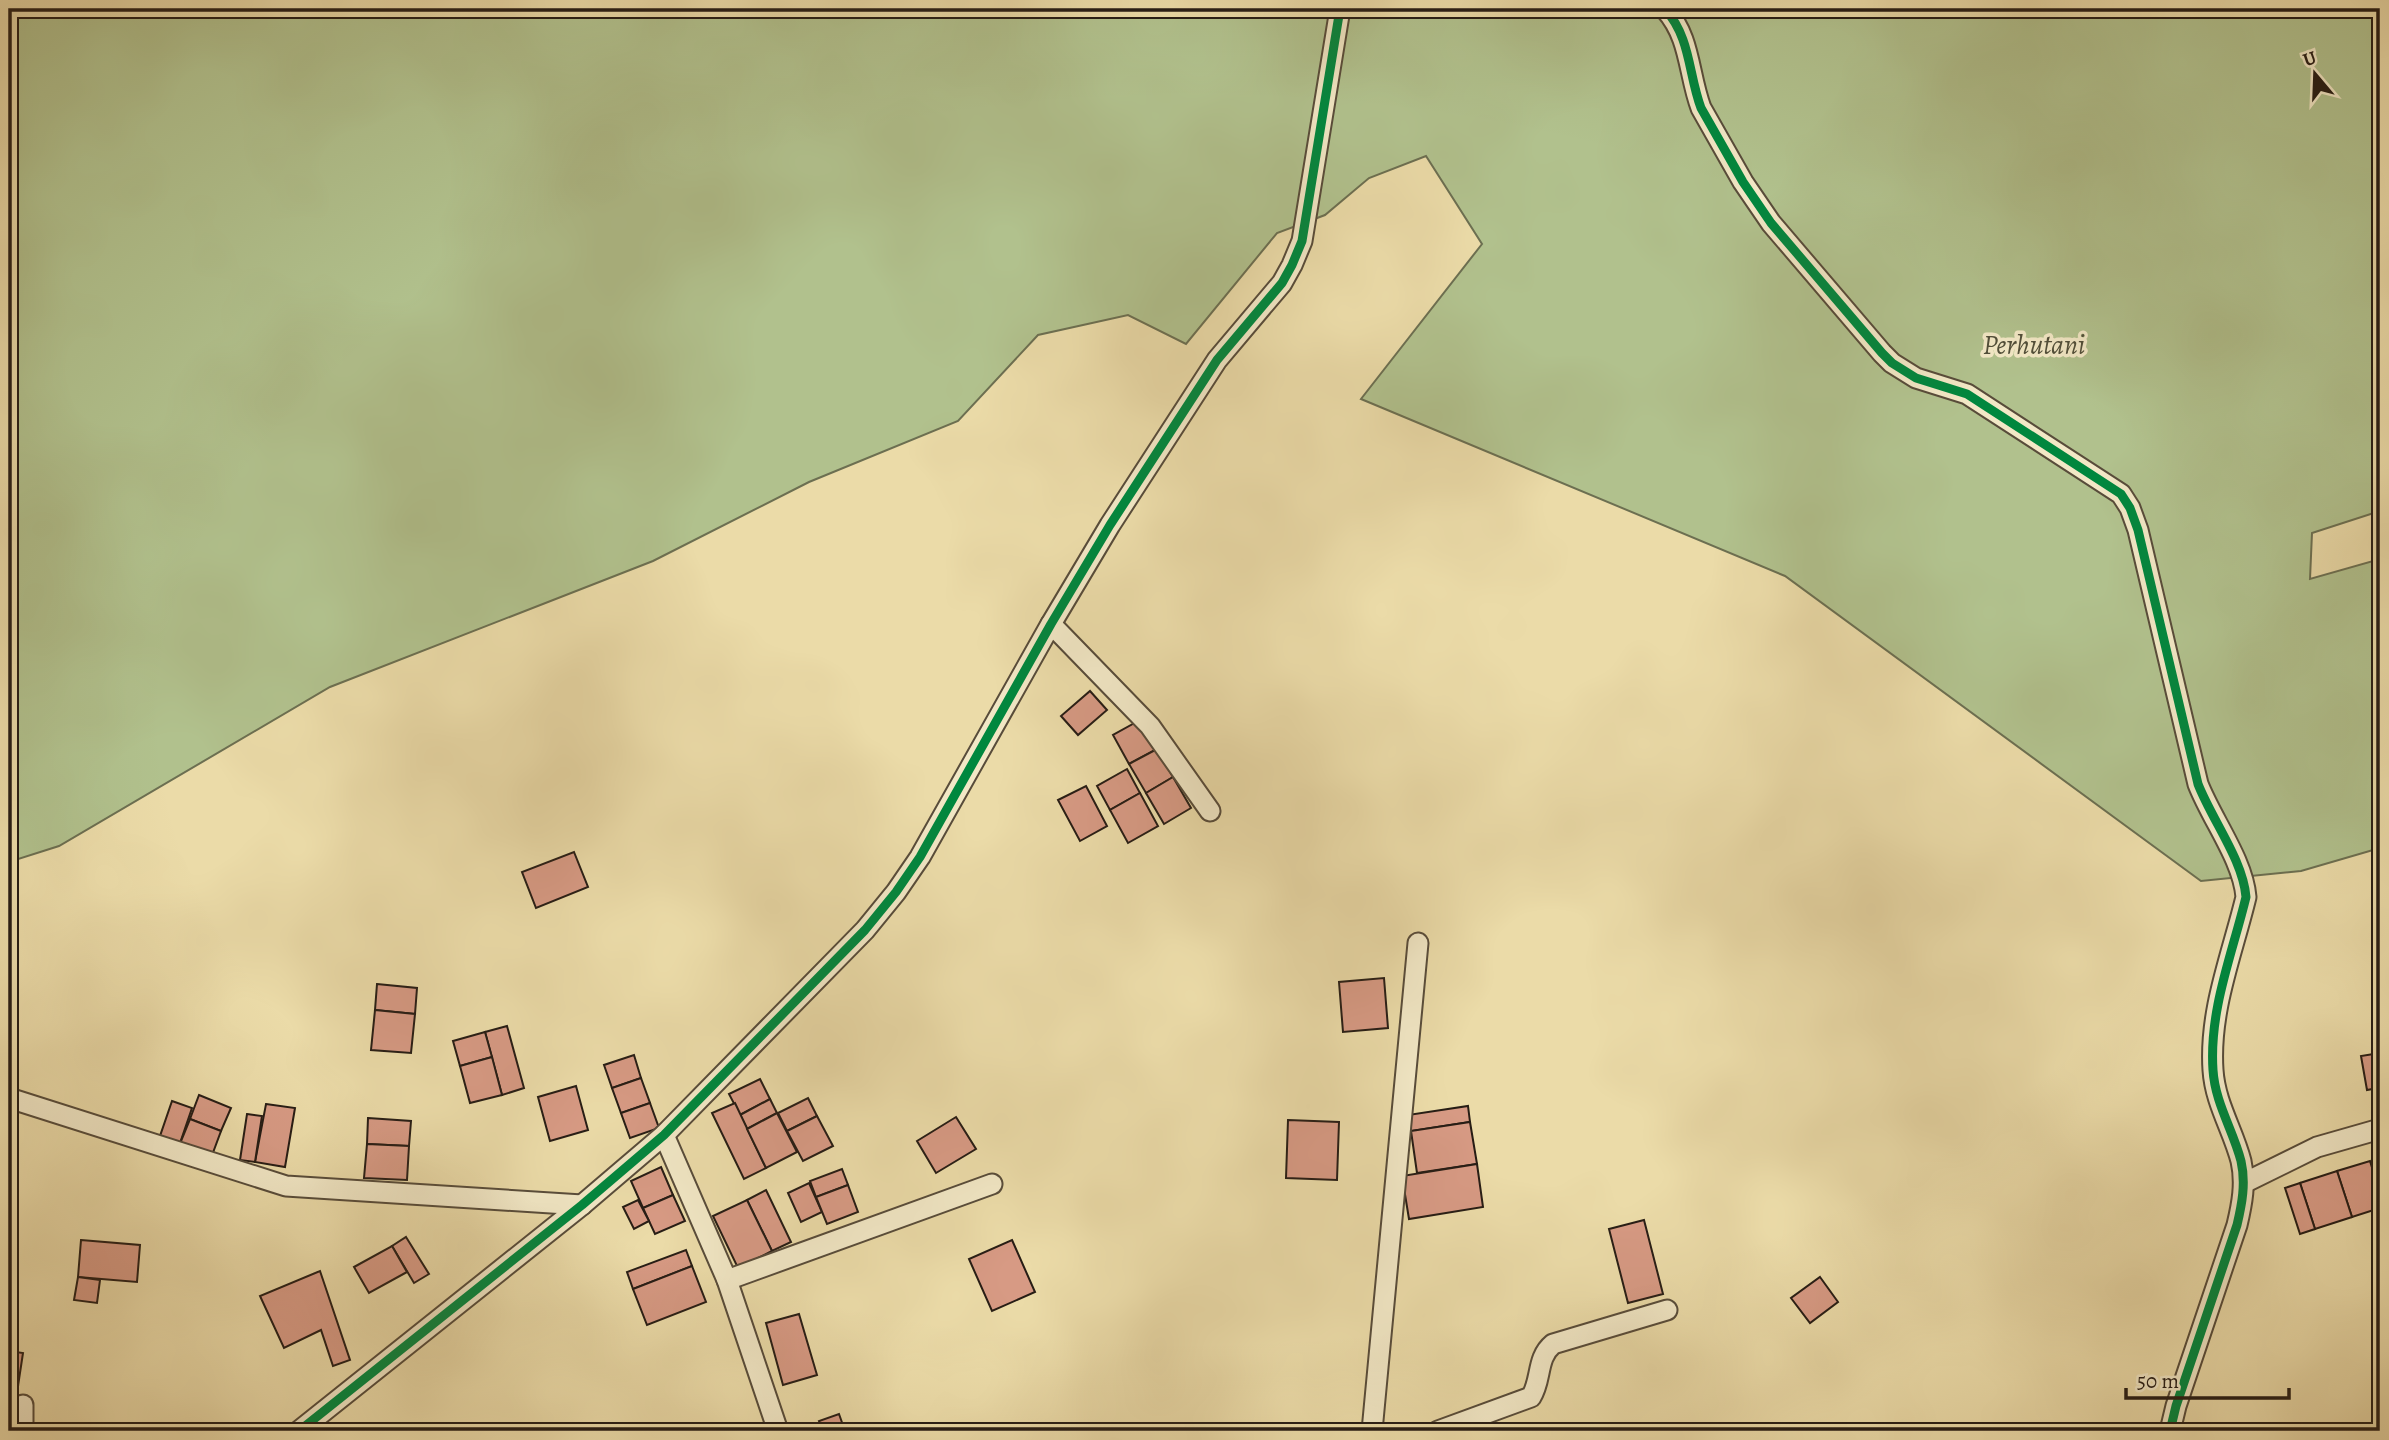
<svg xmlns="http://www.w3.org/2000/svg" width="2389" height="1440" viewBox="0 0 2389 1440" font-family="Alegreya,serif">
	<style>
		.green { fill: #b1c18d; stroke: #6c6f51; stroke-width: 2 }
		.building { fill: #d79a84; stroke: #271d15; stroke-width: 2 }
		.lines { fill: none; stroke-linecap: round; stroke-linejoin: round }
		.street-casing { stroke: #584c3a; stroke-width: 23 }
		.street { stroke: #f2e8c6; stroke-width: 19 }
		.cycleway-casing { stroke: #f2e8c6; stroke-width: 13 }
		.cycleway { stroke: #00873e; stroke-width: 9 }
		.labels { text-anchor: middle; stroke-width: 7; stroke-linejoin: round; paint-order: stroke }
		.park-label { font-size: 28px; font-style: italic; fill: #504e39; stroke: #f2e8c6 }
	</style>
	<rect width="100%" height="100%" fill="#ebdba8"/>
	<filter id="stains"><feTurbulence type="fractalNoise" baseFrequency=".00286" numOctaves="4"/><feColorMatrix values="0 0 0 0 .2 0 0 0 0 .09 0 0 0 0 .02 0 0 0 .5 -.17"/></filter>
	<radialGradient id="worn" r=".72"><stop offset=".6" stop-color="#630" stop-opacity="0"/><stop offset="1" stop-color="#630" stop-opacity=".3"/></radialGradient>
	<path class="green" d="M9 9H2380V511L2312 533 2310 579 2380 559V848L2301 871 2201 881 1785 576 1361 399 1482 244 1426 156 1369 178 1325 215 1277 233 1186 344 1128 315 1038 335 958 421 809 482 653 561 330 687 59 846 9 862Z"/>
	<g class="building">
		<path d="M1090 691 1107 710 1078 735 1061 716Z"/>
		<path d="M1140 720 1157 749 1129 764 1113 735Z"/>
		<path d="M1157 749 1173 777 1146 793 1129 764Z"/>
		<path d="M1127 769 1140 793 1110 810 1097 786Z"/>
		<path d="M1173 777 1191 808 1164 824 1146 793Z"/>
		<path d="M1086 786 1107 826 1080 841 1058 800Z"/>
		<path d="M1140 793 1158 826 1128 843 1110 810Z"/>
		<path d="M574 852 588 887 536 908 522 872Z"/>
		<path d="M1384 978 1388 1028 1343 1032 1339 982Z"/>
		<path d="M377 984 417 988 415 1014 375 1010Z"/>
		<path d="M375 1010 415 1014 411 1053 371 1050Z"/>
		<path d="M507 1026 524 1088 502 1095 485 1032Z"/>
		<path d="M485 1032 492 1057 460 1066 453 1041Z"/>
		<path d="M2380 1053V1096L2378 1088 2367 1090 2361 1056Z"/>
		<path d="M634 1055 641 1078 612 1088 604 1065Z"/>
		<path d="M492 1057 502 1095 470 1103 460 1066Z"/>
		<path d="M641 1078 650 1103 621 1113 612 1088Z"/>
		<path d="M760 1079 770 1099 740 1115 729 1094Z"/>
		<path d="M576 1086 588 1130 550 1141 538 1097Z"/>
		<path d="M199 1095 231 1108 221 1131 190 1119Z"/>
		<path d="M808 1098 817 1116 787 1131 778 1113Z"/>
		<path d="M770 1099 777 1113 747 1129 740 1115Z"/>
		<path d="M172 1101 192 1108 179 1146 159 1139Z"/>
		<path d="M650 1103 659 1128 630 1138 621 1113Z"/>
		<path d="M735 1103 766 1168 744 1179 712 1113Z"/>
		<path d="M266 1104 295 1108 285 1167 255 1162Z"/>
		<path d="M1468 1106 1470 1122 1411 1131 1408 1115Z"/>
		<path d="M777 1113 797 1152 766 1168 747 1129Z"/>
		<path d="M247 1114 262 1116 255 1162 240 1160Z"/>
		<path d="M817 1116 833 1146 803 1161 787 1131Z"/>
		<path d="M956 1117 976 1149 936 1173 917 1141Z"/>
		<path d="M368 1118 411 1121 409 1146 367 1144Z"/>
		<path d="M190 1119 221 1131 211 1158 179 1146Z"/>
		<path d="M1288 1120 1339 1122 1337 1180 1286 1178Z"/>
		<path d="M1470 1122 1477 1164 1417 1173 1411 1131Z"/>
		<path d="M367 1144 409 1146 407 1180 364 1178Z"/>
		<path d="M2370 1161 2380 1194V1208L2352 1217 2337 1171Z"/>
		<path d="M1477 1164 1483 1207 1409 1219 1402 1176Z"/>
		<path d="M661 1167 673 1195 643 1208 631 1181Z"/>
		<path d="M842 1169 848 1185 816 1197 810 1181Z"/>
		<path d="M2337 1171 2352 1217 2315 1229 2300 1183Z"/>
		<path d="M809 1183 822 1212 801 1222 788 1193Z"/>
		<path d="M2300 1183 2315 1229 2300 1234 2285 1188Z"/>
		<path d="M848 1185 858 1212 827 1224 816 1197Z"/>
		<path d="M766 1190 791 1242 772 1251 747 1200Z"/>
		<path d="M673 1195 685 1221 655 1234 643 1208Z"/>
		<path d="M638 1200 649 1221 634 1229 623 1207Z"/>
		<path d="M747 1200 772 1251 738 1268 713 1216Z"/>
		<path d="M1644 1220 1663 1294 1628 1303 1609 1229Z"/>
		<path d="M406 1237 429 1274 414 1283 392 1246Z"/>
		<path d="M81 1240 140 1245 137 1282 78 1277Z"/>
		<path d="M1012 1240 1035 1292 992 1311 969 1259Z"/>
		<path d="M392 1246 407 1272 369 1293 354 1267Z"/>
		<path d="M686 1250 692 1266 633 1289 627 1272Z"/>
		<path d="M692 1266 706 1302 647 1325 633 1289Z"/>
		<path d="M320 1271 350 1360 333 1366 321 1330 284 1348 260 1296Z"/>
		<path d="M78 1277 100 1280 97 1303 74 1300Z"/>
		<path d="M1820 1277 1838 1302 1810 1323 1791 1298Z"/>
		<path d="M799 1314 817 1375 783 1385 766 1323Z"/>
		<path d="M9 1351 23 1353 18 1386 9 1384Z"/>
		<path d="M9 1384 18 1386 13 1418 9 1417Z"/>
		<path d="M839 1414 845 1431H823L819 1421Z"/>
	</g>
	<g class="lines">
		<defs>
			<g id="street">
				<path d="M1665 9C1691 38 1688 73 1701 108L1743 182 1771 223 1882 353 1892 363 1916 378 1967 394 2121 494 2130 508 2138 530 2198 784C2212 820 2243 860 2246 897 2232 955 2209 1010 2213 1070 2215 1103 2233 1130 2241 1161 2246 1183 2242 1204 2237 1225L2176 1406 2170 1431"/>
				<path d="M1051 624 1150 726 1210 811"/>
				<path d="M9 1098 286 1186 582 1205"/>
				<path d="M664 1135 727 1280 778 1431"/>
				<path d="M2244 1183 2317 1147 2380 1129"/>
				<path d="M727 1280 992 1184"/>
				<path d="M23 1405V1431"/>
				<path d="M299 1431 582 1205 664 1135 865 930 896 892 920 857 1051 624 1110 525 1217 360 1282 283 1292 265 1302 241 1340 9"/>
				<path d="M1372 1431 1418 943"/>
				<path d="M1438 1431 1531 1397C1542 1380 1536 1358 1553 1344L1667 1310"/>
			</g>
		</defs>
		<use href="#street" class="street-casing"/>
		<use href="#street" class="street"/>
		<defs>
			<g id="cycleway">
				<path d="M1665 9C1691 38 1688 73 1701 108L1743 182 1771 223 1882 353 1892 363 1916 378 1967 394 2121 494 2130 508 2138 530 2198 784C2212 820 2243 860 2246 897 2232 955 2209 1010 2213 1070 2215 1103 2233 1130 2241 1161 2246 1183 2242 1204 2237 1225L2176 1406 2170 1431"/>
				<path d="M299 1431 582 1205 664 1135 865 930 896 892 920 857 1051 624 1110 525 1217 360 1282 283 1292 265 1302 241 1340 9"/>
			</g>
		</defs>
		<use href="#cycleway" class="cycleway-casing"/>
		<use href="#cycleway" class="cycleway"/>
	</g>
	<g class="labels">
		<g class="park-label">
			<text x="2034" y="354">Perhutani</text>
		</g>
	</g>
	<rect width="2389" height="1440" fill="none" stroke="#ebdba8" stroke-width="35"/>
	<rect x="10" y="10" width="2368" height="1419" fill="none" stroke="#271d15" stroke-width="3.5"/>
	<rect x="18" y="18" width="2354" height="1405" fill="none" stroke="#271d15" stroke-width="2"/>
	<g transform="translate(2315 74) rotate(341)" stroke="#f2e8c6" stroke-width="5" paint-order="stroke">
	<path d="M0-5L12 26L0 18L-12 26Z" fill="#271d15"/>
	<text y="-10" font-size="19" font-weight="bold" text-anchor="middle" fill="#271d15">U</text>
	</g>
	<path d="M2126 1388v10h163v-10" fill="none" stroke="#271d15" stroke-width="3.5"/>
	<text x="2137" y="1388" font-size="21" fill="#271d15" stroke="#f2e8c6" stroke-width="5" paint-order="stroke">50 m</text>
	<rect width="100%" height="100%" filter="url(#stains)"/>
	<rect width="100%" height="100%" fill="url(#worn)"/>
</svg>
